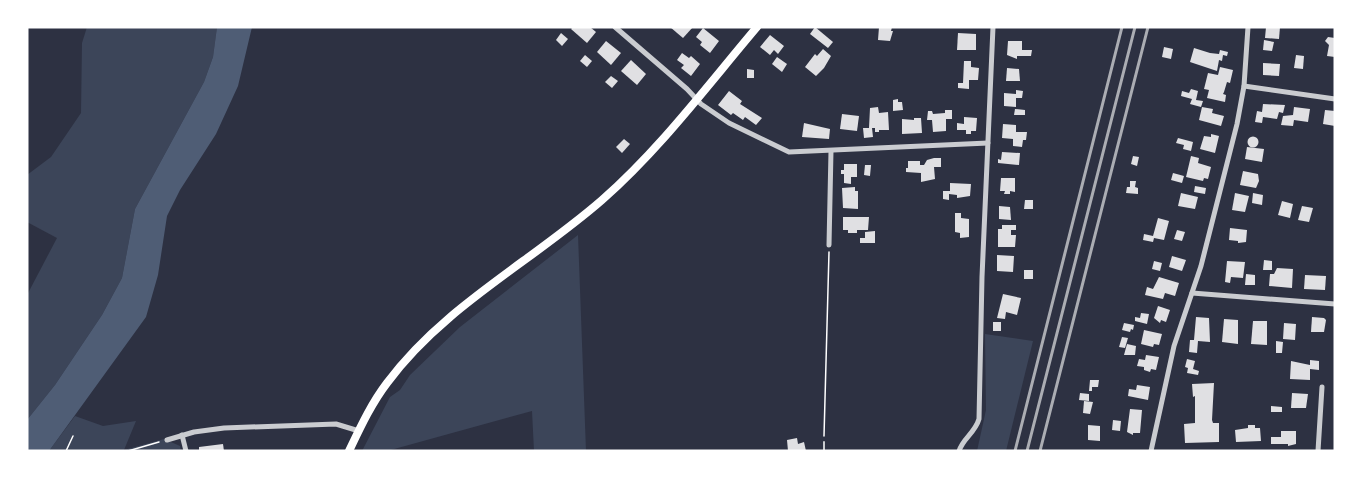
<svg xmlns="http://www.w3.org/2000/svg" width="1362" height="478" viewBox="0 0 1362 478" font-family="Arial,sans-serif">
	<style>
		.green { fill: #3c4559 }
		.water { fill: #4f5d75 }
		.building { fill: #e0e0e3 }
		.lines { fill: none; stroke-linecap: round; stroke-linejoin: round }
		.path { stroke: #fff; stroke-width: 1.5 }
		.service { stroke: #caccd0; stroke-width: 2 }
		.minor { stroke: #caccd0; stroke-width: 5 }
		.primary { stroke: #fff; stroke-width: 8 }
		.rail { stroke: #abadb3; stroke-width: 3 }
	</style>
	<rect width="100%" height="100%" fill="#2d3142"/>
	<g class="green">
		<path d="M87 27H217L213 57 204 82 135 209 122 278 102 315 55 385 27 420V295L57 238 27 222V175L51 157 81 113 82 43Z"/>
		<path d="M578 235 586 451H534L532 411 387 451H362L390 397 400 390 410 375 460 327Z"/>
		<path d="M985 334 1033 341 1006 451H977L986 410Z"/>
		<path d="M75 416 103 426 136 421 124 450 164 439 180 446 181 451H49Z"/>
	</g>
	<path class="water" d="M217 27H252L238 86 216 134 180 190 167 216 158 275 146 317 49 451H27V420L55 385 102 315 122 278 135 209 204 82 213 57Z"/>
	<g class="building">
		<path d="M573 27H590L596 32 587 43 571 29Z"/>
		<path d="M670 27H693L683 38Z"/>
		<path d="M815 27 833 42 828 48 810 34Z"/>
		<path d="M879 27H892L891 31H893L890 41 878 40Z"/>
		<path d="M1266 27H1280L1279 39 1265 38Z"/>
		<path d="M703 28 719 41 710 53 700 45 702 42 696 37Z"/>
		<path d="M561 33 568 39 562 46 556 40Z"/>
		<path d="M958 33 976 34V50H957Z"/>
		<path d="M770 35 784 46 778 54 774 50 770 55 760 47Z"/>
		<path d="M1328 37 1335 38V57L1327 56 1329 45 1325 41Z"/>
		<path d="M1264 40 1274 42 1272 51 1263 50Z"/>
		<path d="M606 41 621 53 611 65 597 52Z"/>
		<path d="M1008 41H1022V50H1032L1031 56H1017V59L1007 55Z"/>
		<path d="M1164 47 1173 49 1171 59 1162 57Z"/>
		<path d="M1194 48 1210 53 1219 54 1220 50 1228 52 1227 56 1223 55 1222 61 1219 60 1217 71 1190 62Z"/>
		<path d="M823 49 831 56 824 68 816 76 805 67 815 54 817 56Z"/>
		<path d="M682 53 689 58 691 56 700 64 691 76 681 68 684 65 677 60Z"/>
		<path d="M585 55 592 61 587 67 580 61Z"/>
		<path d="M1296 55 1304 56 1303 69 1294 68Z"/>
		<path d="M777 57 787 64 782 72 772 64Z"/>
		<path d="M631 60 646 74 637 85 621 71Z"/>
		<path d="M964 61H971V67L979 68 978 80H969V89L958 88V83H963Z"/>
		<path d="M1263 63 1280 64 1279 76 1263 75Z"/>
		<path d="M1220 67 1233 70 1230 83 1227 82 1224 92 1223 94 1226 95 1225 102 1207 98 1209 90 1204 89 1208 73 1218 75Z"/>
		<path d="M1007 68 1019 69 1020 81H1006Z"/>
		<path d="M747 69 754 70V78H747Z"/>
		<path d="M611 76 618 81 612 88 605 82Z"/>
		<path d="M1191 89 1198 91 1196 100 1203 101 1201 107 1190 104 1192 99 1181 96 1182 91 1189 93Z"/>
		<path d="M1016 90 1023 91 1022 98H1016V107L1004 106V93L1016 94Z"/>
		<path d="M729 91 742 101 740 104 762 118 756 125 745 117 743 120 733 113 731 115 718 105Z"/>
		<path d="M898 99V102H902L903 110 893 111V100Z"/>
		<path d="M1263 104 1285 105 1283 113 1279 112 1277 119 1263 117 1262 123 1255 122 1257 111 1262 112Z"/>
		<path d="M878 107 879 113 888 112 889 130H879V132H875V128H872L873 137 864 138 863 128H869L870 108Z"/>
		<path d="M1202 107 1213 109 1212 113 1224 116 1221 126 1199 120Z"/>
		<path d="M1294 107 1310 109 1308 122 1294 120 1293 126 1281 125 1283 116 1293 115Z"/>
		<path d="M1015 109 1025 110V115H1014Z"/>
		<path d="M945 110H952V119H946V131L933 132 932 120H927L928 111H932L933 114 945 113Z"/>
		<path d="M1325 110 1335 111V126L1323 124Z"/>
		<path d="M842 114 859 116 857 131 840 129Z"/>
		<path d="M964 117 977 118 976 131H971V134H966V130H957V123L964 124Z"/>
		<path d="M914 118H921L922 133 902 134V119L914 120Z"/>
		<path d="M804 123 830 129 829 139 802 137Z"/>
		<path d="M1003 124 1016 125V132H1027L1026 140H1023L1022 147 1013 146V139L1002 138Z"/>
		<path d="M1211 134 1219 136 1215 153 1200 149 1204 136 1211 137Z"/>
		<circle cx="1253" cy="142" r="5.5"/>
		<path d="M1178 138 1193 142 1191 151 1183 149 1184 145 1176 143Z"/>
		<path d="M624 139 630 144 622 153 616 147Z"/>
		<path d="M1247 147 1264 149 1262 162 1245 159Z"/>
		<path d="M1002 152 1020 153 1019 165 998 163V159L1001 160Z"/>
		<path d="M1133 156 1139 157 1137 166 1131 164Z"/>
		<path d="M1191 156 1199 158 1198 163 1211 167 1208 179 1204 178 1203 181 1186 177Z"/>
		<path d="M934 158H941V167H934L935 179 921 182V173L906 172V168H908V161H920V165H924L927 160Z"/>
		<path d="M844 164H857V177H851V184L844 183V174H841V170H844Z"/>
		<path d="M865 165H871L870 176 864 175Z"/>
		<path d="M1243 171 1258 174 1259 181 1256 188 1240 185Z"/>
		<path d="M1173 173 1184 176 1182 183 1171 180Z"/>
		<path d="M1001 178H1015V192L1010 191V194H1004L1005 191H1000Z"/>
		<path d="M1130 181H1136L1135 187 1138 188V194L1126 193 1127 187H1130Z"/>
		<path d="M950 183 971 184 970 196 957 198V195L949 194V200L943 199V191H950Z"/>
		<path d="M1195 186 1206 188 1205 194 1194 192Z"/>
		<path d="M855 187V191H858V209L843 208 842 188Z"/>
		<path d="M1181 193 1198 197 1195 209 1178 206Z"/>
		<path d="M1235 193 1249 196 1245 212 1232 210Z"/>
		<path d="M1253 193 1263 195 1262 205 1252 203Z"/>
		<path d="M1025 200H1033V209H1024Z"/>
		<path d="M1282 201 1293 204 1290 218 1278 215Z"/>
		<path d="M999 206 1010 207 1011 220 999 219Z"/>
		<path d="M1302 206 1313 208 1309 222 1298 220Z"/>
		<path d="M955 213H961V218L969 219V237L960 238V233L955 232Z"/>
		<path d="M843 217H869L868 230H857V233H848V230H843Z"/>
		<path d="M1158 218 1169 221 1164 240 1154 238 1153 242 1143 240 1144 234 1153 236Z"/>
		<path d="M1002 225H1016V230H1011V235H1016L1015 247H998V229H1002Z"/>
		<path d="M1230 228 1247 230 1246 242 1238 243V241L1229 240Z"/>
		<path d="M1177 230 1185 232 1182 241 1174 239Z"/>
		<path d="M875 231V243H860V238H865V232Z"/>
		<path d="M997 255 1014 256 1013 272 997 271Z"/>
		<path d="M1172 256 1186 260 1182 271 1169 267Z"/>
		<path d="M1264 260 1272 261V270H1263Z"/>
		<path d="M1154 261 1162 263 1160 271 1152 269Z"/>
		<path d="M1227 261 1245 262 1243 278 1231 277 1230 283 1225 282Z"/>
		<path d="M1277 268 1293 269 1292 288 1269 286 1270 274H1274Z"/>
		<rect x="1024" y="270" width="9" height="9"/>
		<path d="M1246 274 1255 275V285H1245Z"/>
		<path d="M1305 275 1326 276 1325 290 1304 289Z"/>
		<path d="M1159 277 1179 283 1175 296 1165 293 1163 299 1145 295 1147 287 1153 289Z"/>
		<path d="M1003 294 1021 298 1017 315 1006 312 1005 319 997 318Z"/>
		<path d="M1158 306 1170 310 1166 322 1161 320 1160 323 1154 318Z"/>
		<path d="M1141 313 1149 314 1147 324 1135 321V317L1140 318Z"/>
		<path d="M1196 317 1209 318 1210 342 1198 341 1197 353 1189 352 1190 340H1194Z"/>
		<path d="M1312 317 1324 318 1326 320 1324 332H1311Z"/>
		<path d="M1224 319 1238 320V344L1222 342Z"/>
		<path d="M1253 321H1267V345L1251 344Z"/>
		<rect x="993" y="322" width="8" height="9"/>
		<path d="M1124 323 1134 325 1133 330 1131 329 1130 332 1122 330Z"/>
		<path d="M1284 323 1296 324 1295 340 1283 339Z"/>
		<path d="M1144 330 1162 334 1159 345 1154 344 1153 347 1141 344Z"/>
		<path d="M1122 337 1128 338 1125 348 1119 347Z"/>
		<path d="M1276 341 1283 342 1282 353H1276Z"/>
		<path d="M1127 344 1136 346 1135 355H1124Z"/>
		<path d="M1146 355 1159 357 1156 370 1151 369 1150 372 1144 370V367L1137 366 1139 359 1145 360Z"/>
		<path d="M1187 359 1195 361 1193 369 1199 371 1198 375 1187 373 1188 368 1185 367Z"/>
		<path d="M1310 360 1319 361V370L1310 369V380L1290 379 1291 361 1310 365Z"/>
		<path d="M1090 380H1099L1098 387H1092V391H1089Z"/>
		<path d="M1214 383 1212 420 1213 423H1219V442L1185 443 1184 424 1195 423V396L1193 397 1192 384Z"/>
		<path d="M1137 385 1150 387 1148 400 1128 396 1129 389 1136 390Z"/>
		<path d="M1080 393 1089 394V401L1079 400Z"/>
		<path d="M1292 393 1308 394 1306 408H1291Z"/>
		<path d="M1084 401 1093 402 1090 414 1083 413Z"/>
		<path d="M1271 406 1282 407V412H1271Z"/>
		<path d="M1130 409 1142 410 1140 433H1133V435L1127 432Z"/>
		<path d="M1113 420 1121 421 1120 431 1112 430Z"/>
		<path d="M1088 425 1100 426V441L1088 440Z"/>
		<path d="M1248 425H1255V428H1260L1261 441 1236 442 1235 430 1248 428Z"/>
		<path d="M1281 431H1296V444L1288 446V444H1271V437H1281Z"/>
		<path d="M797 438 798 444 804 442 806 451H788L787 440Z"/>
		<path d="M223 444 224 451H199V447Z"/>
	</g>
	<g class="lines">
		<g class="path">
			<path d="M824 436 829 252"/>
			<path d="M66 451 73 436"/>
			<path d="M128 451 159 442"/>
		</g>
		<path class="service" d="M824 451V442"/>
		<g class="minor">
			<path d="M615 27 687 89 701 104 729 123 789 152 988 143"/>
			<path d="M1244 86 1335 99"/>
			<path d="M829 245 831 151"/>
			<path d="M1192 293 1335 304"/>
			<path d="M182 435 186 451"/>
			<path d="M167 440 194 432 224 428 336 424 359 431"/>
			<path d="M959 451C963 438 975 433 979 419L982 277 993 27"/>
			<path d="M1151 451 1174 346 1201 266 1237 124 1244 86 1248 27"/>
			<path d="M1318 451 1322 387"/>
		</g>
		<path class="primary" d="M349 451C360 428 371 404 387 383 443 307 531 262 602 200 660 149 707 86 757 27"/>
		<g class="rail">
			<path d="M1015 451 1122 27"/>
			<path d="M1027 451 1135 27"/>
			<path d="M1040 451 1148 27"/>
		</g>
	</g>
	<rect width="1362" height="478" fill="none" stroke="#ffffff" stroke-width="57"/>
</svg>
